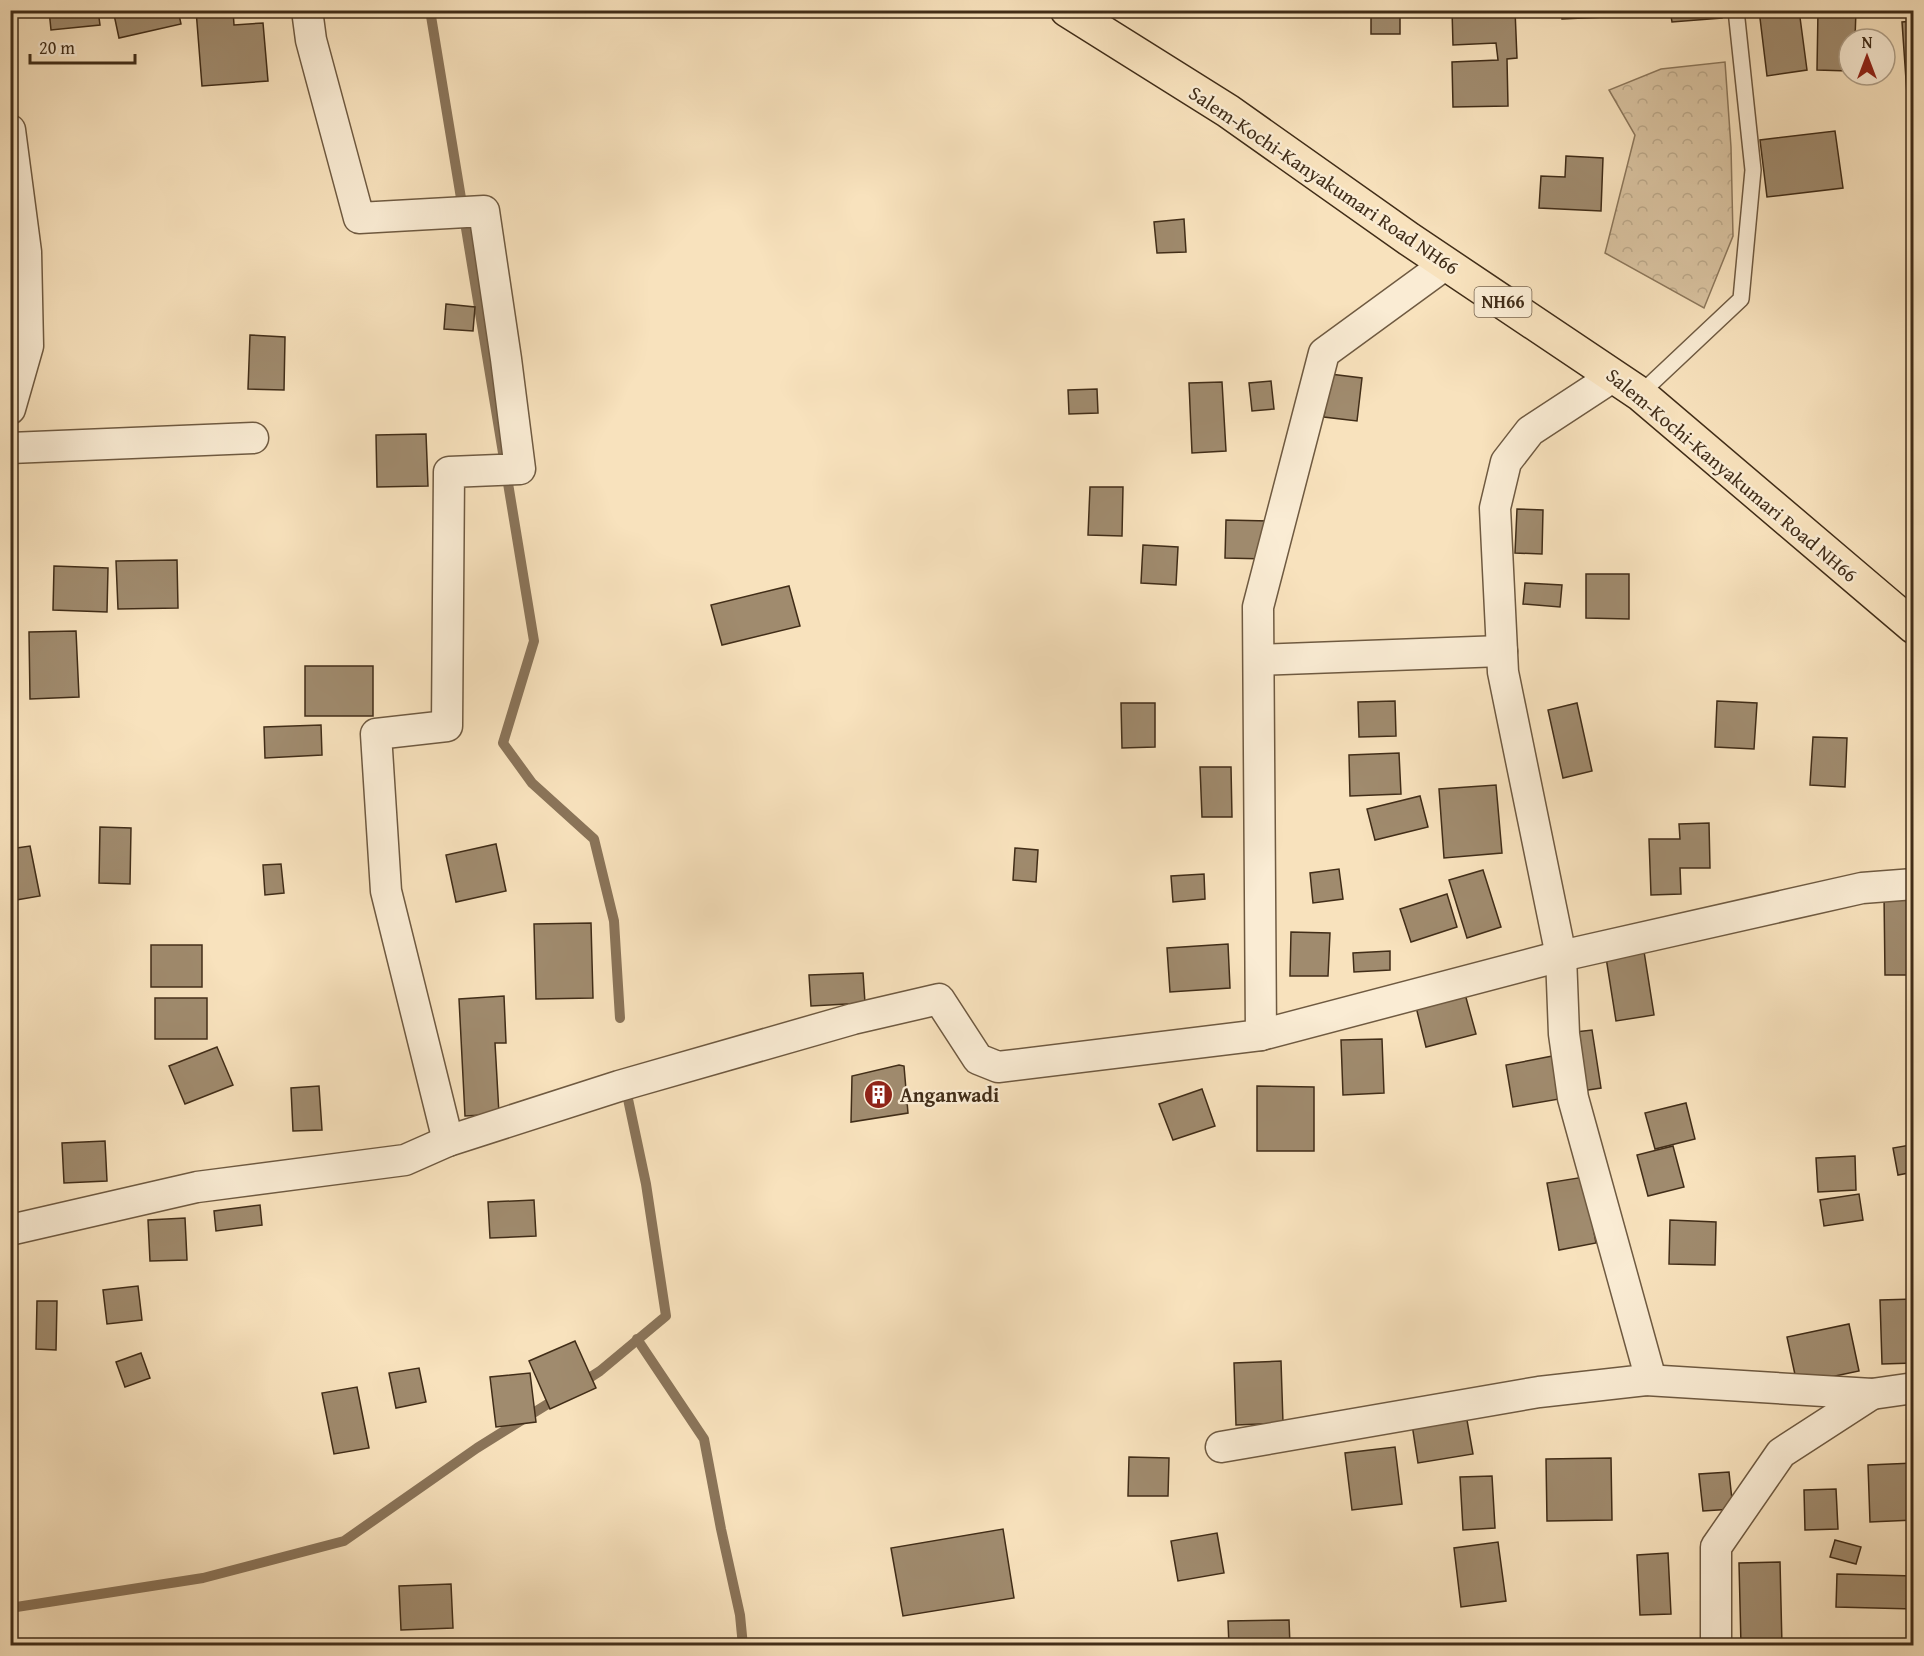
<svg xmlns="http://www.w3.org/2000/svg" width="1924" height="1656" viewBox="0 0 1924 1656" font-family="'Gentium Book Plus',serif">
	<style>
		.forest { fill: url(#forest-crowns); stroke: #8d785c; stroke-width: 1.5 }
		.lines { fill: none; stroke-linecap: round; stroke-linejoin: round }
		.stream { stroke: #8a7459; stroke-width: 10 }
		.building { fill: #a08b6e; stroke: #412d18; stroke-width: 1.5 }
		.service-casing { stroke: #6f5a41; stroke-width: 18 }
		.minor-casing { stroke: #6f5a41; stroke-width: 33 }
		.trunk-casing { stroke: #412d18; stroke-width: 36 }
		.service { stroke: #faecd4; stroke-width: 15 }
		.minor { stroke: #faecd4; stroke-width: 30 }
		.trunk { stroke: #f8e2bd; stroke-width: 33 }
		.labels { text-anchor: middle; stroke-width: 4.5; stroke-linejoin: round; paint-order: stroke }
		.shield { fill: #faecd4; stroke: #786650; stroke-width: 1.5 }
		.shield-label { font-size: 18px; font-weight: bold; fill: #412d18 }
		.street-label { font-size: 20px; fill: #412d18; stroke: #faecd4 }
		.poi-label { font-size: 20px; font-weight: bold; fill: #412d18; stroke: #faecd4; text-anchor: start }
	</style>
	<defs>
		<pattern id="forest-crowns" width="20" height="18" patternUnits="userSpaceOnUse" patternTransform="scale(1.5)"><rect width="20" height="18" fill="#d9c3a1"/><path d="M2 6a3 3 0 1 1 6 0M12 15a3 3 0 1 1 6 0" fill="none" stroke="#bba88a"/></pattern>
	</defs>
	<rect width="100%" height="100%" fill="#f8e2bd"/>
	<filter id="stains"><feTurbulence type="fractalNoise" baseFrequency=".00333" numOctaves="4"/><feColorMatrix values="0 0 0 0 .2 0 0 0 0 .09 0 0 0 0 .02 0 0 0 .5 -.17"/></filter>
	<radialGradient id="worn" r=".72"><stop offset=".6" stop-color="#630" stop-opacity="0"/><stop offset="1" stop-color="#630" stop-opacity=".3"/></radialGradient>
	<path class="forest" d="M1725 62 1731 147 1733 236 1704 308 1605 253 1635 135 1609 90 1661 69Z"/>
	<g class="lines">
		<g class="stream">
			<path d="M430 10 534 641 503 743 532 783 594 839 614 921 620 1018"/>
			<path d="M637 1339 704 1439 721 1529 740 1615 743 1646"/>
			<path d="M580 1384 600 1371 666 1316 646 1184 625 1085"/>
			<path d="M10 1608 203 1578 344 1541 477 1448 559 1397"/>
		</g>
	</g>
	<g class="building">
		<path d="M49 10H98L100 25 51 30Z"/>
		<path d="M113 10H178L181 24 119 38Z"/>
		<path d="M196 10H233L234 25 263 23 268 81 202 86Z"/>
		<rect x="1371" y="10" width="29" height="24"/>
		<path d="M1452 10H1515L1517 58 1507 59 1508 106 1453 107 1452 62 1498 60 1496 43 1453 45Z"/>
		<path d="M1561 10H1648L1649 15 1562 19Z"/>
		<path d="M1670 10H1721L1722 18 1672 22Z"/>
		<path d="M1759 10H1799L1807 70 1767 76Z"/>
		<path d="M1818 10H1856L1855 39H1849V71L1817 70Z"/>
		<path d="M1914 21V93L1907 94 1902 22Z"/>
		<path d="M1835 131 1843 188 1767 197 1760 140Z"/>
		<path d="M1566 156 1603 158 1601 211 1539 208 1541 176 1565 177Z"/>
		<path d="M1184 219 1186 252 1157 253 1154 222Z"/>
		<path d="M446 304 475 307 473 331 444 329Z"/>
		<path d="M250 335 285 337 284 390 248 389Z"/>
		<path d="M1330 374 1362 378 1357 421 1324 417Z"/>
		<path d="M1271 381 1274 409 1252 411 1249 383Z"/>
		<path d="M1222 382 1226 451 1192 453 1189 383Z"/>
		<path d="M1097 389 1098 413 1069 414 1068 390Z"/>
		<path d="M426 434 428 486 377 487 376 435Z"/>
		<path d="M1090 487H1123L1122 536 1088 535Z"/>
		<path d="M1517 509 1543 510 1542 554 1515 553Z"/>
		<path d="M1226 520 1269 521 1267 559 1225 558Z"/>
		<path d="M1143 545 1178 547 1176 585 1141 583Z"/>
		<path d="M177 560 178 608 118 609 116 561Z"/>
		<path d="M54 566 108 568 107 612 53 610Z"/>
		<path d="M1586 574H1629V619L1586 618Z"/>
		<path d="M1525 583 1562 585 1560 607 1523 604Z"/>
		<path d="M789 586 800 626 722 645 711 605Z"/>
		<path d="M76 631 79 697 30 699 29 632Z"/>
		<rect x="305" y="666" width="68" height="50"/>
		<path d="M1395 701 1396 736 1359 737 1358 702Z"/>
		<path d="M1717 701 1757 703 1754 749 1715 747Z"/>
		<path d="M1121 703H1155V747L1122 748Z"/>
		<path d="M1577 703 1592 771 1563 778 1548 710Z"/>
		<path d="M321 725 322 755 265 758 264 727Z"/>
		<path d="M1813 737 1847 738 1845 787 1810 785Z"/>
		<path d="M1399 753 1401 794 1350 796 1349 755Z"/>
		<path d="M1200 767H1231L1232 817H1202Z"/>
		<path d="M1496 785 1502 853 1444 858 1439 789Z"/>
		<path d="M1420 796 1428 827 1375 840 1367 809Z"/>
		<path d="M1709 823 1710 868H1680L1681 894 1651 895 1649 839H1680L1679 824Z"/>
		<path d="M100 827 131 828 130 884 99 883Z"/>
		<path d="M496 844 506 891 456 902 446 855Z"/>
		<path d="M30 846 40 896 10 901V849Z"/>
		<path d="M1015 848 1038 850 1036 882 1013 880Z"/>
		<path d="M281 864 284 893 265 895 263 865Z"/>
		<path d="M1339 869 1343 899 1313 903 1310 873Z"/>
		<path d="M1483 870 1501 927 1467 938 1449 880Z"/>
		<path d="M1204 874 1205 899 1173 902 1171 876Z"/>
		<path d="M1447 894 1457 927 1411 942 1400 909Z"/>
		<path d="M1914 894V975H1885L1884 895Z"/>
		<path d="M591 923 593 998 536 999 534 924Z"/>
		<path d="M1291 932 1330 933 1328 976H1290Z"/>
		<path d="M1228 944 1230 988 1170 992 1167 948Z"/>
		<rect x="151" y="945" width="51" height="42"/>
		<path d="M1643 945 1654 1015 1616 1021 1605 951Z"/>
		<path d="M1390 951V970L1354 972 1353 953Z"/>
		<path d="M863 973 865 1003 811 1006 809 975Z"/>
		<path d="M1465 994 1476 1034 1426 1047 1416 1007Z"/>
		<path d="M504 996 506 1043H495L499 1114 465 1116 459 999Z"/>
		<rect x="155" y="998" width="52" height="41"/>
		<path d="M1592 1030 1601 1088 1575 1092 1567 1033Z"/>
		<path d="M1382 1039 1384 1093 1343 1095 1341 1040Z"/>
		<path d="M217 1047 233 1085 185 1104 169 1066Z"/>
		<path d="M1563 1054 1571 1097 1513 1107 1506 1065Z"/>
		<path d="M899 1065 904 1066 908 1113 851 1122 852 1076Z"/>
		<path d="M319 1086 322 1130 293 1131 291 1088Z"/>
		<path d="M1257 1086 1314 1087V1151H1257Z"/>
		<path d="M1202 1089 1215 1126 1173 1140 1159 1104Z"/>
		<path d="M1686 1103 1695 1139 1655 1149 1645 1113Z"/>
		<path d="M105 1141 107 1181 64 1183 62 1143Z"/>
		<path d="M1910 1145 1914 1172 1898 1175 1893 1148Z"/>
		<path d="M1673 1146 1684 1187 1648 1196 1637 1155Z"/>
		<path d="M1855 1156 1856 1190 1818 1192 1816 1158Z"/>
		<path d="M1584 1177 1596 1243 1559 1250 1547 1183Z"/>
		<path d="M1859 1194 1863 1220 1824 1226 1820 1200Z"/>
		<path d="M534 1200 536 1236 490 1238 488 1202Z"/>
		<path d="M260 1205 262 1225 216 1231 214 1211Z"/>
		<path d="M185 1218 187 1260 150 1261 148 1220Z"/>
		<path d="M1670 1220 1716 1222 1715 1265 1669 1264Z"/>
		<path d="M138 1286 142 1320 107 1324 103 1290Z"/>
		<path d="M1914 1299V1363L1882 1364 1880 1300Z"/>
		<path d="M37 1301H57L56 1350 36 1349Z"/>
		<path d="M1849 1324 1859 1371 1797 1384 1787 1337Z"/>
		<path d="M575 1341 596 1388 550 1409 529 1361Z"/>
		<path d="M141 1353 150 1378 125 1387 116 1362Z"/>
		<path d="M1281 1361 1283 1423 1236 1425 1234 1363Z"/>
		<path d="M419 1368 426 1402 396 1408 389 1373Z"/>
		<path d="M530 1373 536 1422 496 1427 490 1377Z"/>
		<path d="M357 1387 369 1448 334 1454 322 1393Z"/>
		<path d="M1465 1409 1473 1454 1418 1463 1411 1418Z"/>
		<path d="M1395 1447 1402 1504 1352 1510 1345 1453Z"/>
		<path d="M1129 1457 1169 1458 1168 1496H1128Z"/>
		<path d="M1611 1458 1612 1520 1547 1521 1546 1459Z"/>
		<path d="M1914 1463V1520L1870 1522 1868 1465Z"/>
		<path d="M1729 1472 1733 1509 1703 1511 1699 1474Z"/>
		<path d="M1492 1476 1495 1528 1463 1530 1460 1477Z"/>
		<path d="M1836 1489 1838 1529 1805 1530 1804 1490Z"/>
		<path d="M1003 1529 1014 1598 903 1616 891 1548Z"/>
		<path d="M1217 1533 1224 1573 1178 1581 1171 1541Z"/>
		<path d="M1835 1540 1861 1547 1856 1564 1830 1557Z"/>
		<path d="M1498 1542 1506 1601 1461 1607 1454 1548Z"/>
		<path d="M1668 1553 1671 1614 1640 1615 1637 1555Z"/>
		<path d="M1780 1562 1782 1646H1741L1739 1563Z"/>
		<path d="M1837 1574 1914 1576V1609L1836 1607Z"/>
		<path d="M451 1584 453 1628 401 1630 399 1586Z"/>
		<path d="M1289 1620 1290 1646H1229L1228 1621Z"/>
	</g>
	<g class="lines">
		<defs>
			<path id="service" d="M1640 394 1741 299 1753 170 1736 10"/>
			<g id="minor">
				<path d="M307 10 311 40 359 218 484 211 506 359 520 469 449 472 447 726 376 734 386 891 448 1141"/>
				<path d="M10 130 26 252 28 346 10 409"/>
				<path d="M10 448 253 438"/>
				<path d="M1259 660 1502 651"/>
				<path d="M1261 1035 1258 607 1324 353 1446 264"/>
				<path d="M10 1230 197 1187 405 1160 448 1141 619 1086 853 1019 939 999 978 1059 998 1067 1261 1035 1561 956 1862 888 1914 884"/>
				<path d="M1646 1380 1872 1394 1914 1388"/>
				<path d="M1221 1447 1539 1392 1646 1380 1648 1369 1573 1098 1564 1034 1561 956 1503 672 1495 508 1506 462 1530 431 1614 376"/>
				<path d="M1716 1646V1547L1781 1453 1872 1394"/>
			</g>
			<path id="trunk" d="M1067 10 1228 111 1409 239 1640 394 1914 627"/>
		</defs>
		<use href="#service" class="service-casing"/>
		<use href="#minor" class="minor-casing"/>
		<use href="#trunk" class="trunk-casing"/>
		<use href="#service" class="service"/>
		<use href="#minor" class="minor"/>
		<use href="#trunk" class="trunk"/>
	</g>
	<defs>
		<symbol id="building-disc" viewBox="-11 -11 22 22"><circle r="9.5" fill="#8f2418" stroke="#faecd4"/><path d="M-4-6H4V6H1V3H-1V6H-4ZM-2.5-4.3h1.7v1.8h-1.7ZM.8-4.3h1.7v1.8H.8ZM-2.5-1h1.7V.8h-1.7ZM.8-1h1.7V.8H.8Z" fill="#fff"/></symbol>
	</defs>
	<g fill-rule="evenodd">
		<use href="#building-disc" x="862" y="1078" width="33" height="33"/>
	</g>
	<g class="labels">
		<rect class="shield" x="1474.5" y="287" width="57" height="30" rx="4.5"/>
		<g class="shield-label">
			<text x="1503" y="308">NH66</text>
		</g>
		<g class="street-label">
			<text transform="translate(1324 180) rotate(34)" y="7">Salem-Kochi-Kanyakumari Road NH66</text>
			<text transform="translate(1732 475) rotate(40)" y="7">Salem-Kochi-Kanyakumari Road NH66</text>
		</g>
		<g class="poi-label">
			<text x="900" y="1102">Anganwadi</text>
		</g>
	</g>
	<rect width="1924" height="1656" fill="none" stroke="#f8e2bd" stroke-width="36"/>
	<rect x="12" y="12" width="1900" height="1632" fill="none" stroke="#412d18" stroke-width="3"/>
	<rect x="18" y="18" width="1888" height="1620" fill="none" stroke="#412d18" stroke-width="1.5"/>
	<g transform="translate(1867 57)"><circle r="28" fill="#faecd4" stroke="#b0a089" stroke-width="1.5"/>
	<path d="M0-4.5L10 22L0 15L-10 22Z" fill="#8f2418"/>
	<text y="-9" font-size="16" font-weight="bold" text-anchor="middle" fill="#412d18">N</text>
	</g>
	<path d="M30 54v9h105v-9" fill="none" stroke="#412d18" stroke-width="3"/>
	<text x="39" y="54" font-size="18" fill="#412d18" stroke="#faecd4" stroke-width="4.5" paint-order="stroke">20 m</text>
	<rect width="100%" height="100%" filter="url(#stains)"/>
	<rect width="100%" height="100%" fill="url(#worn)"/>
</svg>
